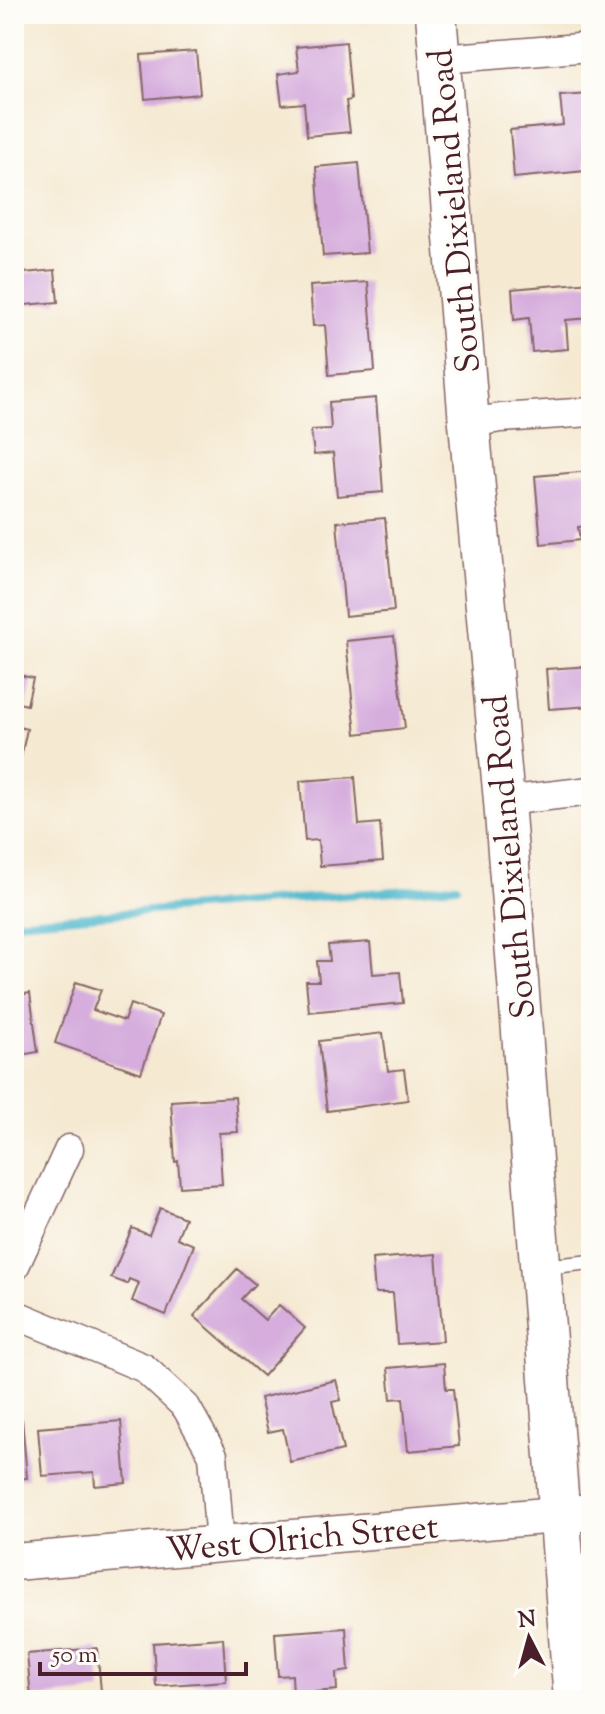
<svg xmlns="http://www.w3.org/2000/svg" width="605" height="1714" viewBox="0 0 605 1714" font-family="'Sorts Mill Goudy',serif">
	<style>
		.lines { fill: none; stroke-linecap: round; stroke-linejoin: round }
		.stream { stroke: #4fb8cd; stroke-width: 8 }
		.building { fill: #d6addd }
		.service-casing { stroke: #866665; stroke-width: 17 }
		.minor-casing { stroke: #866665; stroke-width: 31 }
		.tertiary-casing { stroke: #866665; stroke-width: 39 }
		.secondary-casing { stroke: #866665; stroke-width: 43 }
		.service { stroke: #fff; stroke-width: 14 }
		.minor { stroke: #fff; stroke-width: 28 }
		.tertiary { stroke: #fff; stroke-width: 36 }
		.secondary { stroke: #fff; stroke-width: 40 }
		.labels { text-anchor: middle; stroke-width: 7; stroke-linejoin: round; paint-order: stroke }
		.street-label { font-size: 34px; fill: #4a1f2b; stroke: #fdfcf7 }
	</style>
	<rect width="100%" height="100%" fill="#fdfcf7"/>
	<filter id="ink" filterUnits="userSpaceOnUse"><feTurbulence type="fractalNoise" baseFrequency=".0125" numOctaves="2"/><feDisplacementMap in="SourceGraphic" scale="16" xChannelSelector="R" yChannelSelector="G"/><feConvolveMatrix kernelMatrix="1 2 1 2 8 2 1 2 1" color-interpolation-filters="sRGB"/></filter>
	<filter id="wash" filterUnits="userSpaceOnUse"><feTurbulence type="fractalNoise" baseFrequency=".006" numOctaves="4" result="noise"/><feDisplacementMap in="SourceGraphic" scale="32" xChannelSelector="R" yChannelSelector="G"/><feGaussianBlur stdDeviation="1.8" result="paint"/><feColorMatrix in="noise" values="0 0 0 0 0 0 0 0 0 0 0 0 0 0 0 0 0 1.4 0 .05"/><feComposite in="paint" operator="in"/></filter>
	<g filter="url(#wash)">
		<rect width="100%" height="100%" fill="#f5e9d2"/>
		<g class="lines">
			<path class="stream" d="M14 922 456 886"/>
		</g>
		<g id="blocks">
			<g class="building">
				<path d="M294 14H346V17L295 21Z"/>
				<path d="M346 42 351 100 346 101 350 132 307 136 304 103 282 105 278 74 299 71 296 47Z"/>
				<path d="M196 51 200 94 145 99 141 55Z"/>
				<path d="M591 94V160L584 161 585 171 514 178 510 130 563 125 560 96Z"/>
				<path d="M359 163 367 253 323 256 316 167Z"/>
				<path d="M55 270 58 302 14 306V274Z"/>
				<path d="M368 282 375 371 329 375 325 325 313 326 310 286Z"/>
				<path d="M591 282V318L566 320 568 349 532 352 529 318 514 320 512 289Z"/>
				<path d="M376 398 383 492 337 496 333 453 314 455 311 430 331 429 329 402Z"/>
				<path d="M591 471V526L578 527 580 540 541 544 535 476Z"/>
				<path d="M385 518 394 611 345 616 337 522Z"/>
				<path d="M394 636 405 728 356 734 346 641Z"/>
				<path d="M591 666V706L549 709 546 669Z"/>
				<path d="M14 674 33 678 27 705 14 702Z"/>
				<path d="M14 726 27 729 20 762 14 761Z"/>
				<path d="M355 777 359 825 380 823 383 861 320 866 318 840 305 841 300 781Z"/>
				<path d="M370 942 373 974 400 972 403 1003 309 1012 306 981H319L317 961H330L328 945Z"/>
				<path d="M76 982 101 990 93 1010 124 1021 130 1004 161 1015 141 1073 55 1043Z"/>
				<path d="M30 993 38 1052 14 1056V996Z"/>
				<path d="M383 1033 388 1071 404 1069 408 1100 327 1111 319 1041Z"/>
				<path d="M235 1097 238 1132 219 1133 222 1184 180 1187 178 1161 175 1162 171 1101Z"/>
				<path d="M160 1208 185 1218 177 1238 194 1245 166 1315 132 1301 139 1283 129 1279 127 1284 111 1278 132 1228 149 1235Z"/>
				<path d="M436 1254 443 1341 397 1344 393 1293H375L372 1259Z"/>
				<path d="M237 1269 255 1284 241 1299 265 1320 279 1305 305 1328 263 1376 194 1316Z"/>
				<path d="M444 1363 446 1389H453L459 1446 408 1451 403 1398 391 1399 388 1368Z"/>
				<path d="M336 1380 341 1400 332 1402 343 1450 290 1462 283 1429 268 1432 260 1398Z"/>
				<path d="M22 1419 27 1478 14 1479V1420Z"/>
				<path d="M121 1421 126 1483 95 1486 94 1472 42 1476 38 1428Z"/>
				<path d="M346 1628 349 1671 336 1673 337 1690 293 1694 292 1675 278 1676 275 1633Z"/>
				<path d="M223 1638 226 1681 156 1686 153 1643Z"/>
				<path d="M97 1648 101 1691 31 1698 27 1654Z"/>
			</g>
		</g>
	</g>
	<g filter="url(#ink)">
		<use href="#blocks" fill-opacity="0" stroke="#866665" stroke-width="2"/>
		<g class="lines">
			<defs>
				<path id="service" d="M544 1267 591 1262"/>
				<g id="minor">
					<path d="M441 59 591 47"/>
					<path d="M469 423 501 418 591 412"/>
					<path d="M504 801 591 791"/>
					<path d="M14 1268 69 1149"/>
					<path d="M14 1314 144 1368 186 1407 213 1455 220 1544"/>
				</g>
				<path id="tertiary" d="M14 1562 591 1512"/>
				<path id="secondary" d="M436 14 469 423 504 801 574 1700"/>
			</defs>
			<use href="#service" class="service-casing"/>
			<use href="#minor" class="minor-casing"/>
			<use href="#tertiary" class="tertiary-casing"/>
			<use href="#secondary" class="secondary-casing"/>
			<use href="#service" class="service"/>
			<use href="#minor" class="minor"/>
			<use href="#tertiary" class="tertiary"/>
			<use href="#secondary" class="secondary"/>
		</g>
	</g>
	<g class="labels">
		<g class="street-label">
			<text transform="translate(453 211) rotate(-95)" y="12">South Dixieland Road</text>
			<text transform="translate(508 857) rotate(-95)" y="12">South Dixieland Road</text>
			<text transform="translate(302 1537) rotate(-5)" y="12">West Olrich Street</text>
		</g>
	</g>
	<rect width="605" height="1714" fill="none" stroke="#fdfcf7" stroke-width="48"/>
	<g transform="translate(529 1638) rotate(354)" stroke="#fdfcf7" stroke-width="6" paint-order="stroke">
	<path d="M0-6L14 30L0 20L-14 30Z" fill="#4a1f2b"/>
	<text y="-12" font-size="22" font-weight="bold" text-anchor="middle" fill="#4a1f2b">N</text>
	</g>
	<path d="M40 1662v12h206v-12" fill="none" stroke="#4a1f2b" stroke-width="4"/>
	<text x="52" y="1662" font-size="24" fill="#4a1f2b" stroke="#fdfcf7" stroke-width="6" paint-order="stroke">50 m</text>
</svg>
